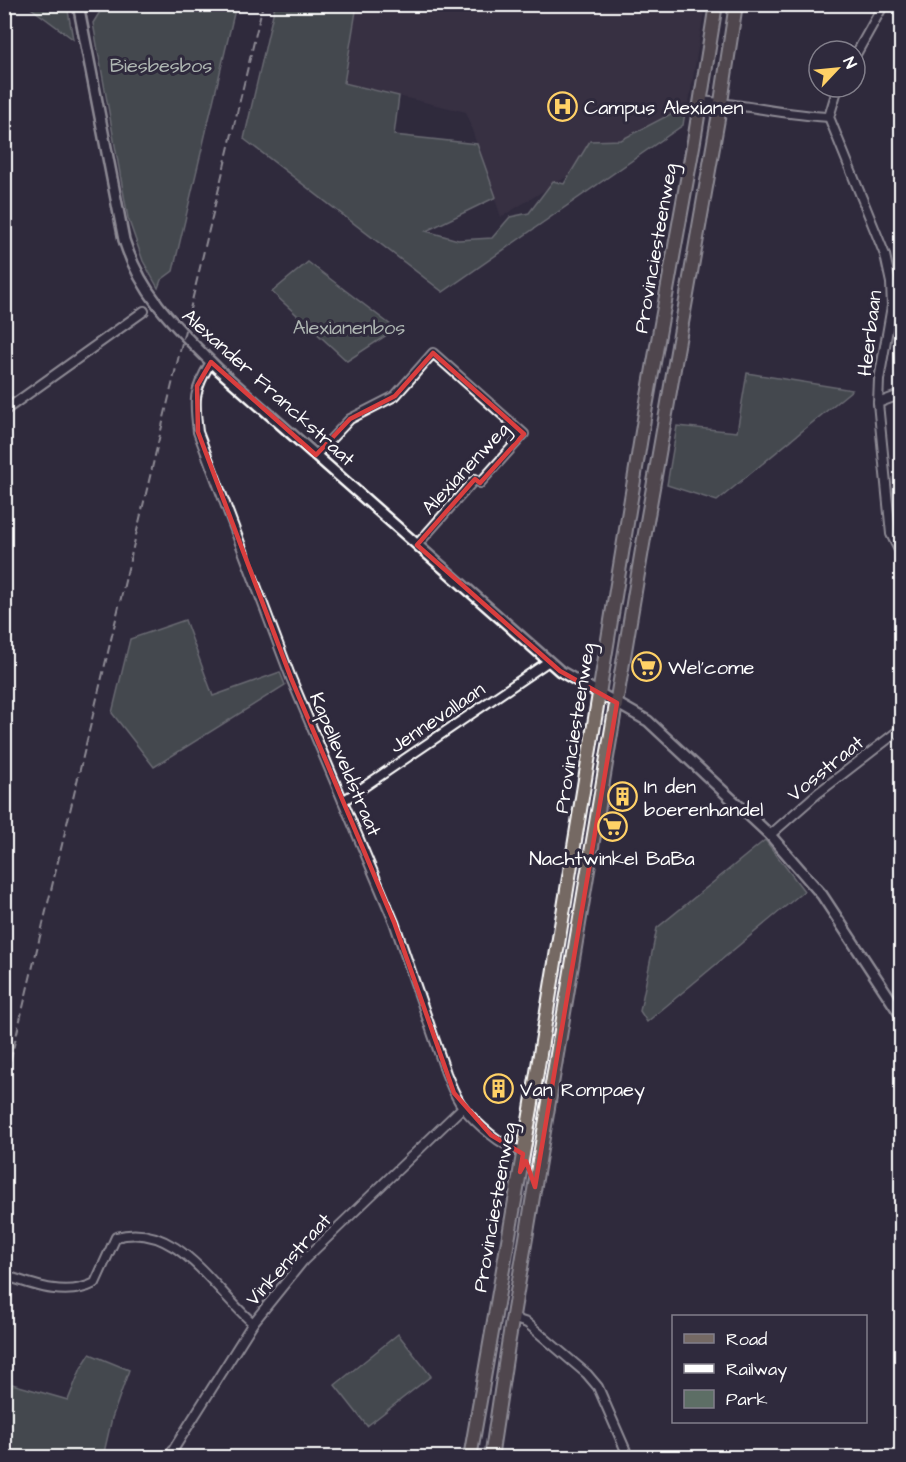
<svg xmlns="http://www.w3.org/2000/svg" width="906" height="1462" viewBox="0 0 906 1462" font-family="'Architects Daughter',sans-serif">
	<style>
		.built { fill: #41374a }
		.green { fill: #5d6e65; stroke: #aeb6b2; stroke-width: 1.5 }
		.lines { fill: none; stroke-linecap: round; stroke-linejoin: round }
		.minor-casing { stroke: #fff; stroke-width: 12 }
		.tertiary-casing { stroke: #fff; stroke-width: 14 }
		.primary-casing { stroke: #fff; stroke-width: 16 }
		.minor { stroke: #2f2a3d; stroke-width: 8 }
		.tertiary { stroke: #2f2a3d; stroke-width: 9 }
		.primary { stroke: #756964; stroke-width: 12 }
		.rail { stroke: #fff; stroke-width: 2; stroke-dasharray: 9 4.5; stroke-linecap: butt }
		.marked { fill: none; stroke: #da3e3e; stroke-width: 4.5; stroke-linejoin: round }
		.labels { text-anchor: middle; stroke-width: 6; stroke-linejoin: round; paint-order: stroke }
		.park-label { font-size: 20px; fill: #aeb6b2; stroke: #2f2a3d }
		.poi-label { font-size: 20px; fill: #fff; stroke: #2f2a3d; text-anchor: start }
		.street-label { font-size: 20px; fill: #fff; stroke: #2f2a3d }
	</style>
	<rect width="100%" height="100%" fill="#2f2a3d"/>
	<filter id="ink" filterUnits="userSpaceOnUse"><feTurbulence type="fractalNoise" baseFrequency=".0167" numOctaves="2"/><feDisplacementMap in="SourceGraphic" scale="12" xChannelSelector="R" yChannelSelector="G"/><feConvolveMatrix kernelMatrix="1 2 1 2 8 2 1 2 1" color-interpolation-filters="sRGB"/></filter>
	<g filter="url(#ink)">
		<path class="built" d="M357 5H705L689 102 501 217 466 112 343 83Z"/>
		<g class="green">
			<path d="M27 5H67L73 39Z"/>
			<path d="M102 5H236L173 271 161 280 158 288 143 261 128 218 93 23 103 7Z"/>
			<path d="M275 5H357L344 83 399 96 394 135 477 144 496 197 426 231 458 240 492 238 510 217 529 213 553 181 564 184 590 141 621 140 686 106 683 125 443 292 244 139Z"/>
			<path d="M308 262 396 329 347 361 272 292Z"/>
			<path d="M747 373 852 390 717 501 667 485 677 426 737 432Z"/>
			<path d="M185 620 213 696 280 672 285 685 154 767 112 713 130 639Z"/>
			<path d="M765 840 804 891 647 1022 640 1011 657 928Z"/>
			<path d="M398 1334 431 1376 367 1426 335 1385Z"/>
			<path d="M90 1354 129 1370 112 1418 103 1457H5V1382L68 1400 81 1368Z"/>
		</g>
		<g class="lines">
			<defs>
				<g id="minor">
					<path d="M855 56 884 4"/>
					<path d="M838 87 829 117 885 255 891 283 892 306 879 380 878 403 891 534 902 556"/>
					<path d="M699 101C743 104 786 115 829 117"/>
					<path d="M211 362C193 391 194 400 198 432L291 678 394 922 446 1073C451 1085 455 1097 463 1107 474 1121 505 1151 523 1150"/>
					<path d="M878 403 902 394"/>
					<path d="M4 411 144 311"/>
					<path d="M316 455 350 419 395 396 433 353 524 434 480 483 475 479 417 545"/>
					<path d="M343 801 549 661"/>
					<path d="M770 835 818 793 902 728"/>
					<path d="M4 1275C33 1285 66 1298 95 1283L116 1237C177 1220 213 1289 253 1323"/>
					<path d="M512 1318 527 1323 587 1374 598 1387 629 1458"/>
					<path d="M168 1458 253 1323 303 1261 463 1107"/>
				</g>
				<path id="tertiary" d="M78 4 124 240C142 297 177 328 218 369L560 671 648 721 770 835 822 895 902 1017"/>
				<g id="primary">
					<path d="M470 1458 531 1109 646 407 694 141 716 4"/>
					<path d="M491 1458 508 1345 642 550 721 102 736 4"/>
				</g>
			</defs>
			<use href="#minor" class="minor-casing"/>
			<use href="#tertiary" class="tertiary-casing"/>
			<use href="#primary" class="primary-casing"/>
			<use href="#minor" class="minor"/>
			<use href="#tertiary" class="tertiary"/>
			<use href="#primary" class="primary"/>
			<path class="rail" d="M4 1087 263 4"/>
		</g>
	</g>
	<path d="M0 0H906V1462H0ZM433 353 524 434 480 483 475 479 417 545 560 671 617 703 535 1187 526 1161 520 1172 523 1154 491 1135 454 1093 394 922 291 678 198 432 197 386 211 362 316 455 350 419 395 396Z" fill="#2f2a3d" fill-opacity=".55" fill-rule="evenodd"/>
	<path class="marked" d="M433 353 524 434 480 483 475 479 417 545 560 671 617 703 535 1187 526 1161 520 1172 523 1154 491 1135 454 1093 394 922 291 678 198 432 197 386 211 362 316 455 350 419 395 396Z"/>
	<defs>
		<symbol id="hospital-ring" viewBox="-11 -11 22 22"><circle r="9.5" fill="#2f2a3d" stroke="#ffd166" stroke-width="1.5"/><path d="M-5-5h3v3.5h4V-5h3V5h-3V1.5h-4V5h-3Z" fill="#ffd166"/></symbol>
		<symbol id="supermarket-ring" viewBox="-11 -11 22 22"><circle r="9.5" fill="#2f2a3d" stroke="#ffd166" stroke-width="1.5"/><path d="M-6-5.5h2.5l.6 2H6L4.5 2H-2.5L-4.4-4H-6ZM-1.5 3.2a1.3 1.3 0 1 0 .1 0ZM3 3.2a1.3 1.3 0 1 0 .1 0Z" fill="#ffd166"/></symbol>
		<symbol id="building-ring" viewBox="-11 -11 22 22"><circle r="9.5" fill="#2f2a3d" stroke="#ffd166" stroke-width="1.5"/><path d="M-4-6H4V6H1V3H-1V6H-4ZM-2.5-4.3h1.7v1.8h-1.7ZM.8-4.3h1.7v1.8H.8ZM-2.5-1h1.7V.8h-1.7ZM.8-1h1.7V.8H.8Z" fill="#ffd166"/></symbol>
	</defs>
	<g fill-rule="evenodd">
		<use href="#hospital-ring" x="546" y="90" width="33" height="33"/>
		<use href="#supermarket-ring" x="630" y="650" width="33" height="33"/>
		<use href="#building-ring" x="606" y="780" width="33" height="33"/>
		<use href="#supermarket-ring" x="596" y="810" width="33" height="33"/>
		<use href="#building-ring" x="482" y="1072" width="33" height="33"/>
	</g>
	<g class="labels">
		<g class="park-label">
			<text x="161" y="72">Biesbesbos</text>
			<text x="349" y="334">Alexianenbos</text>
		</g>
		<g class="poi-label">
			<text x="584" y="114">Campus Alexianen</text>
			<text x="668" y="674">Wel'come</text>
			<text x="644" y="793">In den<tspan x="644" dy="23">boerenhandel</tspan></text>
			<text x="612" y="865" text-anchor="middle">Nachtwinkel BaBa</text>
			<text x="520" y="1096">Van Rompaey</text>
		</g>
		<g class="street-label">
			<text transform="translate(655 248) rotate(-80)" y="7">Provinciesteenweg</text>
			<text transform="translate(869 333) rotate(-83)" y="7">Heerbaan</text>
			<text transform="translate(269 387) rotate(42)" y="7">Alexander Franckstraat</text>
			<text transform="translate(465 468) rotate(-47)" y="7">Alexianenweg</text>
			<text transform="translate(437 717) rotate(-34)" y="7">Jennevallaan</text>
			<text transform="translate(574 728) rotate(-81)" y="7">Provinciesteenweg</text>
			<text transform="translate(346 764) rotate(67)" y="7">Kapelleveldstraat</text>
			<text transform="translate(825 768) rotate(-39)" y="7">Vosstraat</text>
			<text transform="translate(494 1207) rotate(-80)" y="7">Provinciesteenweg</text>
			<text transform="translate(288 1259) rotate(-48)" y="7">Vinkenstraat</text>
		</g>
	</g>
	<rect width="906" height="1462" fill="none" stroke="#2f2a3d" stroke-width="24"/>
	<rect x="12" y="12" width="882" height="1438" fill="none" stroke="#fff" stroke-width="2" filter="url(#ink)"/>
	<rect x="672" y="1315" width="195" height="108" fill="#2f2a3d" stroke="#827f8b" stroke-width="1.5"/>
	<rect x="684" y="1334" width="30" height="9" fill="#756964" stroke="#827f8b" stroke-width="1.5"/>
	<text x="726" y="1345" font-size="18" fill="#ffffff">Road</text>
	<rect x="684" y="1364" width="30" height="9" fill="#ffffff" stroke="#827f8b" stroke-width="1.5"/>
	<text x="726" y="1375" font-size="18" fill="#ffffff">Railway</text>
	<rect x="684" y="1390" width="30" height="18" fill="#5d6e65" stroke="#827f8b" stroke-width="1.5"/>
	<text x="726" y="1405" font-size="18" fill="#ffffff">Park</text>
	<g transform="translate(837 69) rotate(64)"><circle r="28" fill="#2f2a3d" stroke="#827f8b" stroke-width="1.5"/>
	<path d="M0-4.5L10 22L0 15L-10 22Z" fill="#ffd166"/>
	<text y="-9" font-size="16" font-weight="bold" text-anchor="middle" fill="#ffffff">N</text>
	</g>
</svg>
